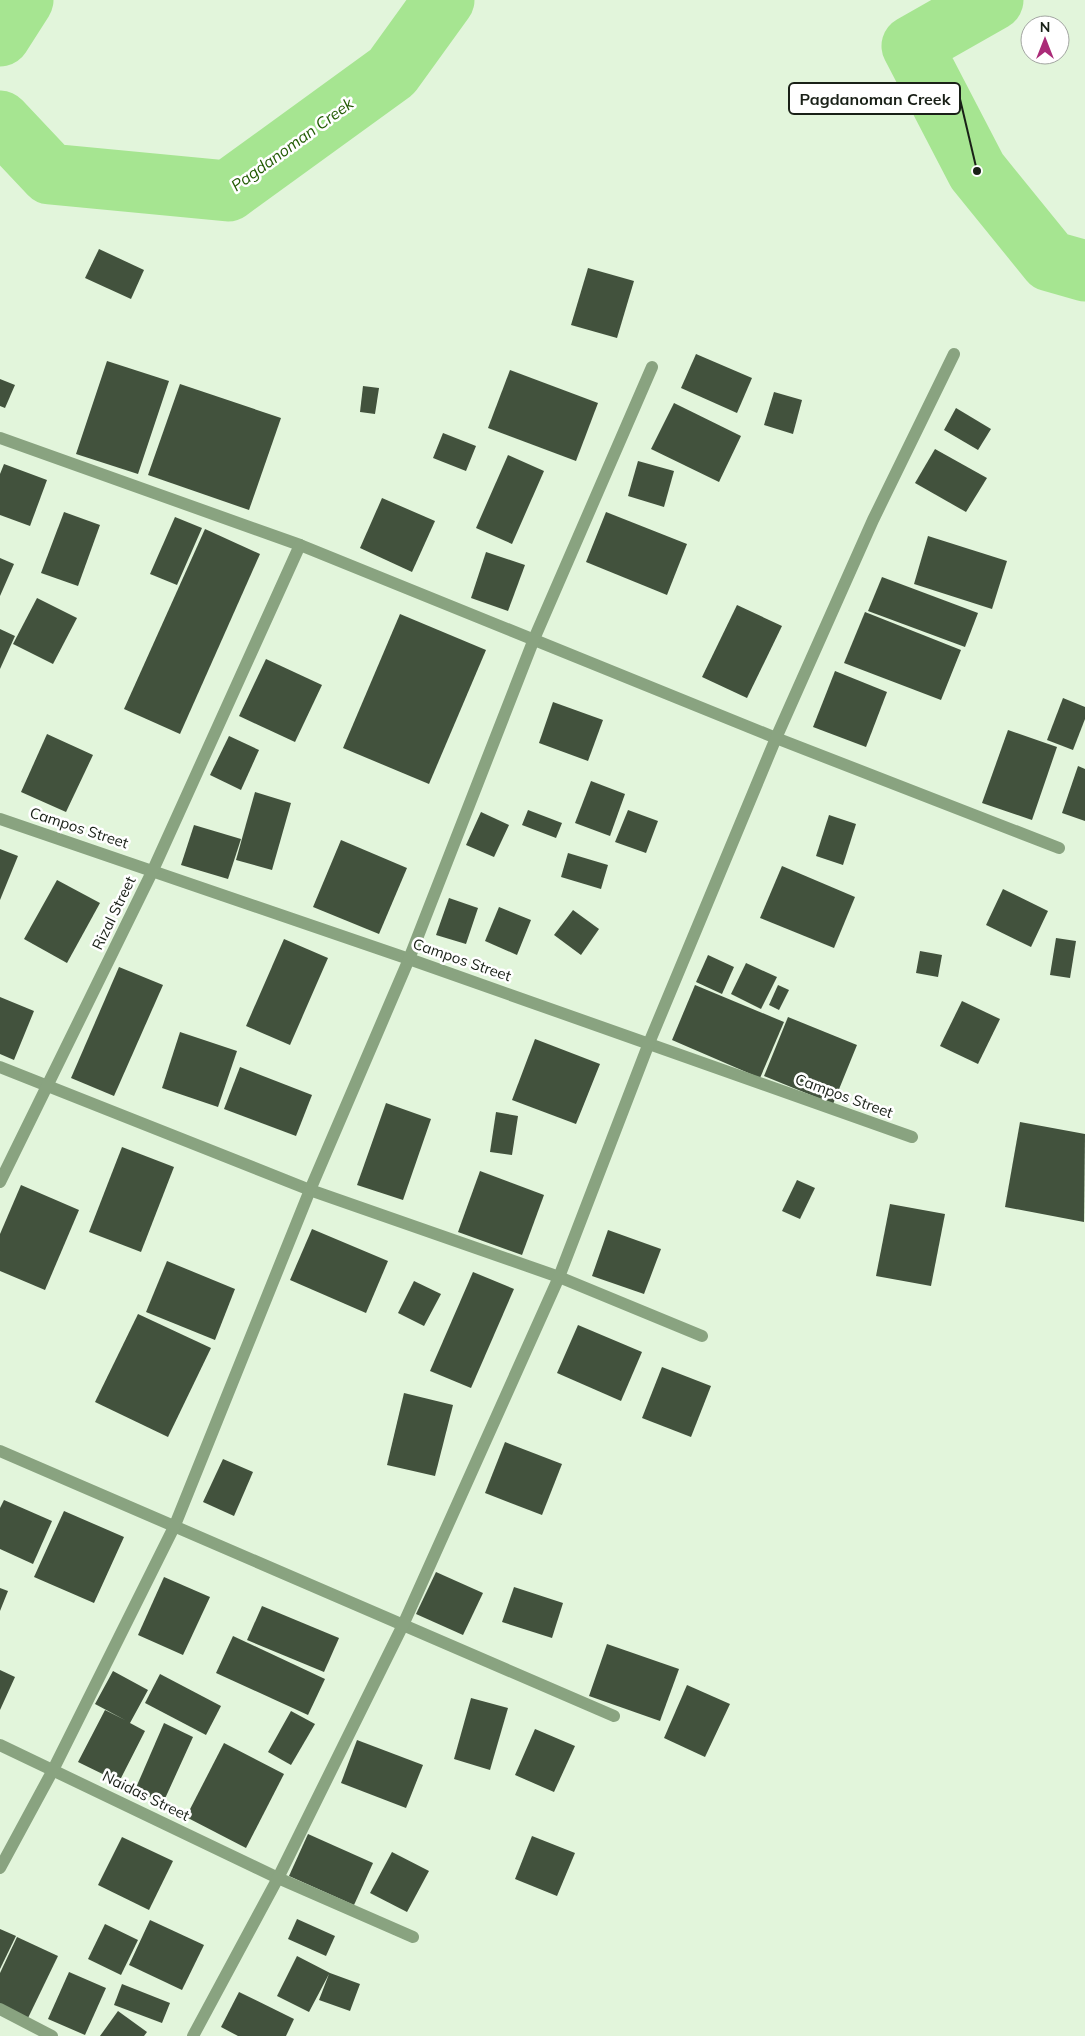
<svg xmlns="http://www.w3.org/2000/svg" width="1085" height="2036" viewBox="0 0 1085 2036" font-family="Mulish,sans-serif">
	<style>
		.lines { fill: none; stroke-linecap: round; stroke-linejoin: round }
		.river { stroke: #a6e591; stroke-width: 61 }
		.building { fill: #42523d }
		.minor { stroke: #89a380; stroke-width: 12 }
		.labels { text-anchor: middle; stroke-width: 5; stroke-linejoin: round; paint-order: stroke }
		.street-label { font-size: 15px; fill: #192017; stroke: #fff }
		.water-label { font-size: 16px; font-style: italic; fill: #225b03; stroke: #fff }
		.leader { fill: none; stroke: #192017; stroke-width: 2 }
		.callout-dot { fill: #192017; stroke: #fff; stroke-width: 2 }
		.callout { fill: #fff; stroke: #192017; stroke-width: 2 }
		.callout-label { font-size: 16px; text-anchor: middle; font-weight: bold; fill: #192017 }
	</style>
	<rect width="100%" height="100%" fill="#e2f5db"/>
	<g class="lines">
		<g class="river">
			<path d="M993 0 912 46 977 171 1050 261 1085 271"/>
			<path d="M0 36 23 0"/>
			<path d="M0 121 50 174 228 191 392 72 444 0"/>
		</g>
	</g>
	<g class="building">
		<path d="M99 249 144 270 131 299 85 278Z"/>
		<path d="M588 268 634 281 617 338 571 325Z"/>
		<path d="M696 354 752 378 737 413 681 388Z"/>
		<path d="M107 361 169 381 138 474 76 454Z"/>
		<path d="M510 370 598 403 576 461 488 428Z"/>
		<path d="M0 379 15 385 5 408 0 406Z"/>
		<path d="M180 384 281 418 249 510 148 475Z"/>
		<path d="M363 386 379 388 375 414 360 412Z"/>
		<path d="M774 392 802 400 793 434 764 425Z"/>
		<path d="M674 403 741 436 719 482 651 449Z"/>
		<path d="M956 408 991 429 978 450 944 430Z"/>
		<path d="M443 433 476 446 466 471 433 458Z"/>
		<path d="M935 449 987 478 966 512 915 483Z"/>
		<path d="M508 455 544 471 512 544 476 528Z"/>
		<path d="M638 461 674 471 664 507 628 496Z"/>
		<path d="M4 464 47 480 30 526 0 515V474Z"/>
		<path d="M382 498 435 521 412 572 360 548Z"/>
		<path d="M64 512 100 525 78 586 41 573Z"/>
		<path d="M606 512 687 544 667 595 586 562Z"/>
		<path d="M175 517 202 528 177 585 150 574Z"/>
		<path d="M205 529 260 554 180 734 124 709Z"/>
		<path d="M928 536 1007 561 992 609 914 584Z"/>
		<path d="M486 552 525 565 508 611 471 598Z"/>
		<path d="M0 558 14 564 0 596Z"/>
		<path d="M882 577 978 613 965 647 868 611Z"/>
		<path d="M37 598 77 618 53 664 13 644Z"/>
		<path d="M737 605 782 626 747 698 702 677Z"/>
		<path d="M865 612 961 650 941 700 844 663Z"/>
		<path d="M400 614 486 650 429 784 343 748Z"/>
		<path d="M0 629 15 636 0 669Z"/>
		<path d="M266 659 322 685 295 742 239 716Z"/>
		<path d="M835 671 887 692 866 747 813 727Z"/>
		<path d="M1063 698 1085 707V719L1073 750 1047 740Z"/>
		<path d="M553 702 603 720 588 761 539 743Z"/>
		<path d="M1008 730 1057 747 1032 820 982 803Z"/>
		<path d="M47 734 93 755 66 812 21 792Z"/>
		<path d="M229 736 259 750 241 790 210 775Z"/>
		<path d="M1078 766 1085 769V821L1062 813Z"/>
		<path d="M591 781 625 794 610 836 575 823Z"/>
		<path d="M255 792 291 803 272 870 236 860Z"/>
		<path d="M528 810 562 823 556 838 522 825Z"/>
		<path d="M628 810 658 821 646 853 615 842Z"/>
		<path d="M481 812 509 825 494 857 466 845Z"/>
		<path d="M829 815 856 824 843 865 816 856Z"/>
		<path d="M194 825 241 839 228 879 181 865Z"/>
		<path d="M341 840 407 868 379 934 313 907Z"/>
		<path d="M0 849 18 856 0 900Z"/>
		<path d="M568 853 608 865 601 889 561 877Z"/>
		<path d="M782 866 855 897 834 948 760 918Z"/>
		<path d="M57 880 100 903 67 963 24 939Z"/>
		<path d="M1003 889 1048 911 1031 947 986 925Z"/>
		<path d="M449 898 478 908 466 944 436 935Z"/>
		<path d="M499 907 531 920 517 955 485 941Z"/>
		<path d="M573 910 599 929 581 955 554 935Z"/>
		<path d="M1056 938 1076 941 1070 978 1050 975Z"/>
		<path d="M284 939 328 958 290 1045 246 1026Z"/>
		<path d="M920 951 942 955 938 977 916 973Z"/>
		<path d="M708 955 734 967 722 994 696 982Z"/>
		<path d="M746 963 777 977 761 1009 731 994Z"/>
		<path d="M119 967 163 985 114 1096 71 1078Z"/>
		<path d="M695 985 784 1022 760 1078 672 1040Z"/>
		<path d="M778 985 789 990 779 1010 769 1005Z"/>
		<path d="M0 997 34 1011 14 1060 0 1054Z"/>
		<path d="M962 1001 1000 1019 978 1064 940 1046Z"/>
		<path d="M788 1017 857 1045 833 1104 764 1076Z"/>
		<path d="M180 1032 237 1051 218 1107 162 1088Z"/>
		<path d="M535 1039 600 1064 576 1124 512 1100Z"/>
		<path d="M240 1067 312 1095 296 1136 224 1109Z"/>
		<path d="M386 1103 431 1119 403 1200 357 1185Z"/>
		<path d="M496 1112 518 1116 512 1155 490 1152Z"/>
		<path d="M1020 1122 1085 1134 1084 1222 1005 1207Z"/>
		<path d="M122 1147 174 1167 141 1252 89 1232Z"/>
		<path d="M480 1171 544 1195 522 1255 458 1232Z"/>
		<path d="M797 1180 815 1188 800 1219 782 1211Z"/>
		<path d="M21 1185 79 1210 45 1290 0 1271V1234Z"/>
		<path d="M890 1204 945 1214 931 1286 876 1276Z"/>
		<path d="M312 1229 388 1261 366 1313 290 1280Z"/>
		<path d="M608 1230 661 1249 644 1294 592 1276Z"/>
		<path d="M167 1261 235 1289 215 1340 146 1312Z"/>
		<path d="M473 1272 514 1289 471 1388 430 1371Z"/>
		<path d="M414 1281 441 1294 424 1326 398 1313Z"/>
		<path d="M138 1314 211 1348 168 1437 95 1402Z"/>
		<path d="M578 1325 642 1352 621 1401 557 1373Z"/>
		<path d="M662 1367 711 1386 691 1437 642 1418Z"/>
		<path d="M404 1393 453 1405 435 1476 387 1465Z"/>
		<path d="M505 1442 562 1464 542 1515 485 1493Z"/>
		<path d="M223 1459 253 1472 234 1516 203 1502Z"/>
		<path d="M4 1500 52 1521 33 1564 0 1549V1508Z"/>
		<path d="M64 1511 124 1537 94 1603 34 1577Z"/>
		<path d="M436 1572 483 1593 463 1635 416 1614Z"/>
		<path d="M164 1577 210 1597 183 1655 138 1635Z"/>
		<path d="M514 1587 563 1603 552 1638 502 1622Z"/>
		<path d="M0 1588 8 1591 0 1611Z"/>
		<path d="M262 1606 339 1638 324 1672 247 1640Z"/>
		<path d="M233 1636 325 1679 308 1715 216 1673Z"/>
		<path d="M607 1644 679 1669 660 1721 589 1696Z"/>
		<path d="M0 1670 15 1677 0 1710Z"/>
		<path d="M113 1671 148 1690 130 1723 145 1731 119 1782 78 1762 105 1710 125 1720 95 1704Z"/>
		<path d="M160 1674 221 1706 206 1735 145 1703Z"/>
		<path d="M687 1685 730 1704 705 1757 664 1738Z"/>
		<path d="M471 1698 508 1708 490 1770 454 1759Z"/>
		<path d="M291 1711 315 1724 291 1765 268 1752Z"/>
		<path d="M164 1723 193 1737 163 1803 135 1790Z"/>
		<path d="M535 1729 575 1746 554 1792 515 1775Z"/>
		<path d="M357 1740 423 1765 406 1808 341 1783Z"/>
		<path d="M224 1743 284 1774 246 1848 186 1817Z"/>
		<path d="M308 1834 373 1863 354 1905 289 1876Z"/>
		<path d="M532 1836 575 1853 557 1896 515 1879Z"/>
		<path d="M122 1837 173 1861 149 1910 98 1885Z"/>
		<path d="M392 1852 429 1871 407 1912 370 1893Z"/>
		<path d="M297 1919 335 1936 326 1956 288 1939Z"/>
		<path d="M150 1920 204 1945 182 1990 129 1965Z"/>
		<path d="M105 1924 138 1940 121 1975 88 1959Z"/>
		<path d="M0 1929 16 1936 0 1969Z"/>
		<path d="M17 1937 58 1956 28 2018 0 2005V1973Z"/>
		<path d="M297 1956 330 1973 360 1984 350 2011 319 2000 329 1974 309 2012 277 1996Z"/>
		<path d="M69 1972 106 1988 85 2035 48 2019Z"/>
		<path d="M122 1984 170 2003 162 2023 114 2005Z"/>
		<path d="M239 1992 294 2019 286 2036H238L221 2027Z"/>
		<path d="M118 2011 147 2032 144 2036H100Z"/>
	</g>
	<g class="lines">
		<g class="minor">
			<path d="M0 438 300 545 776 738 1059 848"/>
			<path d="M0 819 409 959 912 1137"/>
			<path d="M0 1067 310 1190 559 1277 702 1336"/>
			<path d="M0 1182 153 870 300 545"/>
			<path d="M0 1451 614 1716"/>
			<path d="M0 1745 278 1878 413 1937"/>
			<path d="M0 1868 53 1770 175 1525 310 1190 409 959 534 639 652 367"/>
			<path d="M0 2009 52 2036"/>
			<path d="M193 2036 278 1878 403 1625 559 1277 649 1043 776 738 873 520 954 354"/>
		</g>
	</g>
	<g class="labels">
		<g class="street-label">
			<text transform="translate(79 828) rotate(18)" y="5">Campos Street</text>
			<text transform="translate(114 913) rotate(-64)" y="5">Rizal Street</text>
			<text transform="translate(462 960) rotate(19)" y="5">Campos Street</text>
			<text transform="translate(844 1096) rotate(20)" y="5">Campos Street</text>
			<text transform="translate(146 1796) rotate(26)" y="5">Naidas Street</text>
		</g>
		<g class="water-label">
			<text transform="translate(292 144) rotate(-36)" y="6">Pagdanoman Creek</text>
		</g>
	</g>
	<path class="leader" d="M977 171L960 99"/>
	<circle class="callout-dot" cx="977" cy="171" r="5"/>
	<rect class="callout" x="789" y="83" width="171" height="31" rx="5"/>
	<g class="callout-label">
		<text x="875" y="105">Pagdanoman Creek</text>
	</g>
	<g transform="translate(1045 40)"><circle r="24" fill="#ffffff" stroke="#a3a6a2"/>
	<path d="M0-4L9 19L0 12L-9 19Z" fill="#ab2b78"/>
	<text y="-8" font-size="14" font-weight="bold" text-anchor="middle" fill="#192017">N</text>
	</g>
</svg>
